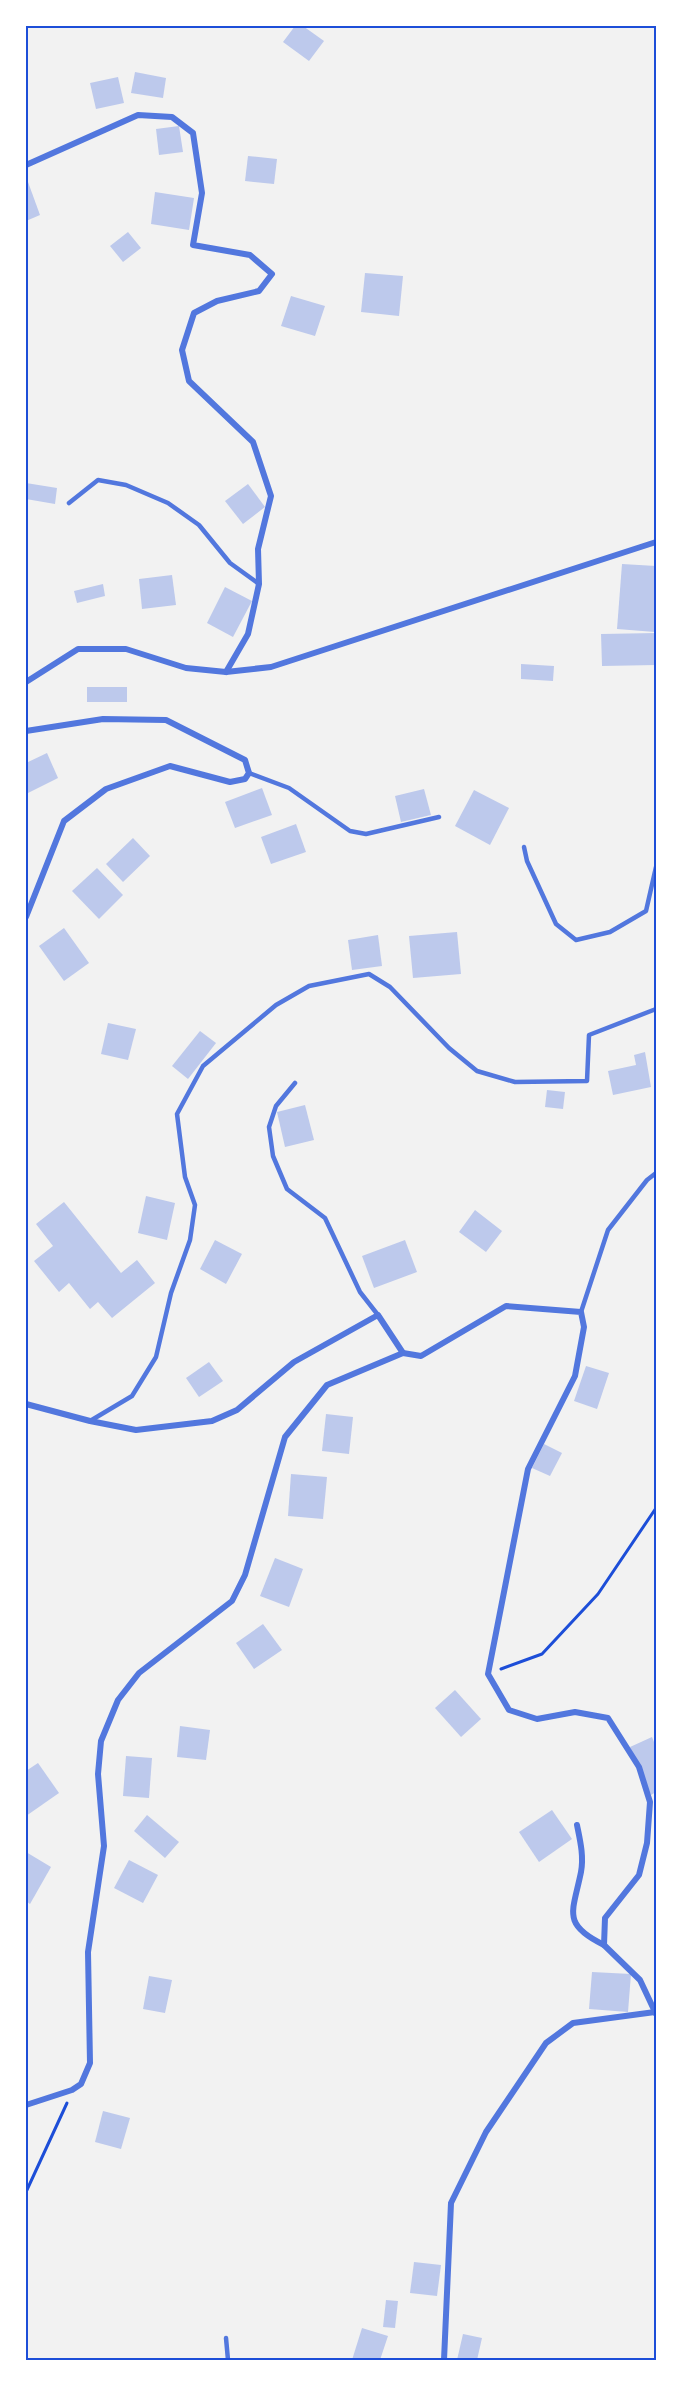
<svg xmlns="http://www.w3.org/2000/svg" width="682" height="2386" viewBox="0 0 682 2386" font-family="'Noto Sans',sans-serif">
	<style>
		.building { fill: #bdc9ec }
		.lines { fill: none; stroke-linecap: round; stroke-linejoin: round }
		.path { stroke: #1d4ed8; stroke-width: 3 }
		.service { stroke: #5277de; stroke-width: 4.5 }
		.minor { stroke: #5277de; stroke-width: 6 }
		.neatline { fill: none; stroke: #1d4ed8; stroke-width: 2 }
	</style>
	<rect width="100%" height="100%" fill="#f2f2f2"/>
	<g class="building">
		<path d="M295 26H303L324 41 309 61 283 42Z"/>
		<path d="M135 72 166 78 163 98 131 93Z"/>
		<path d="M118 77 124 103 96 109 90 83Z"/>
		<path d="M179 126 183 152 159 155 156 129Z"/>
		<path d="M248 156 277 159 274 184 245 181Z"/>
		<path d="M28 182 40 215 26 221V183Z"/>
		<path d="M155 192 194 198 189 230 151 224Z"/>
		<path d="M128 232 141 248 123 262 110 246Z"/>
		<path d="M365 273 403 276 399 316 361 312Z"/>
		<path d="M291 296 325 306 315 336 281 326Z"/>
		<path d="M26 483 57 488 55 504 26 499Z"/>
		<path d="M248 484 265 507 243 524 225 501Z"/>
		<path d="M622 564 656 566 655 632 617 629Z"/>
		<path d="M172 575 176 605 142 609 139 579Z"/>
		<path d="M103 584 105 596 77 603 74 591Z"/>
		<path d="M225 587 252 601 233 637 207 623Z"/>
		<path d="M656 633V665L602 666 601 634Z"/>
		<path d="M521 664 554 666 553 681 521 679Z"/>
		<rect x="87" y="687" width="40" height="15"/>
		<path d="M47 753 58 778 26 794V763Z"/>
		<path d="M262 788 272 815 235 828 225 802Z"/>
		<path d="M424 789 431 815 401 822 395 796Z"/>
		<path d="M474 790 509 808 490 845 455 826Z"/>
		<path d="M296 824 306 852 271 864 261 837Z"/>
		<path d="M133 838 150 856 123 882 106 864Z"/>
		<path d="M97 868 123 895 99 919 72 891Z"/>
		<path d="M64 928 89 963 64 981 39 946Z"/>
		<path d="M457 932 461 974 413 978 409 936Z"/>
		<path d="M378 935 382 966 352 970 348 940Z"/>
		<path d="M108 1023 136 1029 128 1060 101 1054Z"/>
		<path d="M200 1031 216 1043 188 1079 172 1066Z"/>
		<path d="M645 1052 651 1087 613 1095 608 1071 636 1065 634 1055Z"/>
		<path d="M547 1090 565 1092 563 1109 545 1107Z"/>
		<path d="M305 1105 314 1140 285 1147 277 1112Z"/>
		<path d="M146 1196 175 1203 167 1240 138 1233Z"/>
		<path d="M64 1202 121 1273 137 1260 155 1283 112 1318 98 1302 90 1309 69 1283 59 1292 34 1261 53 1246 36 1224Z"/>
		<path d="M475 1210 502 1231 486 1252 459 1232Z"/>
		<path d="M215 1240 242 1254 226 1284 200 1269Z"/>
		<path d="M405 1240 417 1272 374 1288 362 1256Z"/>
		<path d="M209 1362 223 1381 199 1397 186 1378Z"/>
		<path d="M586 1366 609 1373 597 1409 574 1401Z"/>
		<path d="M326 1414 353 1417 349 1454 322 1451Z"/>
		<path d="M544 1444 562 1453 550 1476 532 1468Z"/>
		<path d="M291 1474 327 1477 323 1519 288 1516Z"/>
		<path d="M275 1558 303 1569 289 1607 260 1596Z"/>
		<path d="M263 1624 282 1650 254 1669 236 1643Z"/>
		<path d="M455 1690 481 1719 461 1737 435 1708Z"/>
		<path d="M180 1726 210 1730 206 1760 177 1757Z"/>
		<path d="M652 1737 656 1747V1792L651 1795 630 1747Z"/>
		<path d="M126 1756 152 1758 149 1798 123 1796Z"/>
		<path d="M38 1763 59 1793 26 1816V1771Z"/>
		<path d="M552 1810 572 1839 539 1862 519 1832Z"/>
		<path d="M147 1815 179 1842 165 1858 134 1831Z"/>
		<path d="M26 1852 51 1867 30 1904 26 1901Z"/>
		<path d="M129 1860 158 1875 143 1903 114 1888Z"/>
		<path d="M592 1972 631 1974 628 2012 589 2009Z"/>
		<path d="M149 1976 172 1980 165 2013 143 2009Z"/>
		<path d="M103 2111 130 2118 121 2149 95 2142Z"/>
		<path d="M414 2262 441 2265 437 2296 410 2293Z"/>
		<path d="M386 2300 398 2301 395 2328 383 2327Z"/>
		<path d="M362 2328 388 2336 380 2360H352Z"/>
		<path d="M463 2334 482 2338 477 2360H457Z"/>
	</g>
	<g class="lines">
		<g class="path">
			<path d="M501 1669 542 1654 598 1594 656 1508"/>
			<path d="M26 2192 67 2103"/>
		</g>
		<g class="service">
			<path d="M69 503 98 480 126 485 168 503 199 525 230 563 259 584"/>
			<path d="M249 773 289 788 350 831 366 834 439 817"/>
			<path d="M524 847 527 861 556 924 576 940 610 932 646 911 656 867"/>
			<path d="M295 1083 276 1106 269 1127 273 1156 287 1189 325 1218 360 1292 378 1315"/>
			<path d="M581 1312 608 1230 647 1180 656 1173"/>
			<path d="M90 1421 132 1396 156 1357 171 1293 190 1240 195 1205 185 1177 177 1114 203 1066 276 1005 309 986 369 974 390 987 449 1048 477 1071 515 1082 587 1081 589 1035 656 1009"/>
			<path d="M226 2338 228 2360"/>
		</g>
		<g class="minor">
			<path d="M26 165 138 115 172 117 193 133 202 193 193 245 250 255 272 274 259 291 217 301 194 313 182 350 189 381 253 442 271 496 258 549 259 584 248 634 226 672"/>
			<path d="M26 682 78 649H126L186 668 226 672 271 667 656 542"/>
			<path d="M26 731 103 719 166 720 245 760 249 773 245 779 230 782 170 766 106 789 64 821 26 917"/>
			<path d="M403 1353 421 1356 506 1306 581 1312 584 1327 575 1376 528 1469 488 1674 509 1710 537 1719 575 1712 608 1718 639 1767 650 1802 647 1843 639 1875 605 1918 604 1945 640 1980 656 2014"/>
			<path d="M26 1404 90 1421 136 1430 212 1421 237 1410 294 1362 378 1315 403 1353 327 1385 285 1437 245 1575 232 1601 139 1673 118 1700 101 1741 98 1774 104 1846 88 1952 90 2063 81 2084 72 2090 26 2105"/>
			<path d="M577 1825C580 1840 584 1856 581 1872 573 1912 561 1924 604 1945"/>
			<path d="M444 2360 451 2203 486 2132 546 2043 573 2023 655 2012"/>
		</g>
	</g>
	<rect width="682" height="2386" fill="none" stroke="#ffffff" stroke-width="54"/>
	<rect x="27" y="27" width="628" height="2332" class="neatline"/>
</svg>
